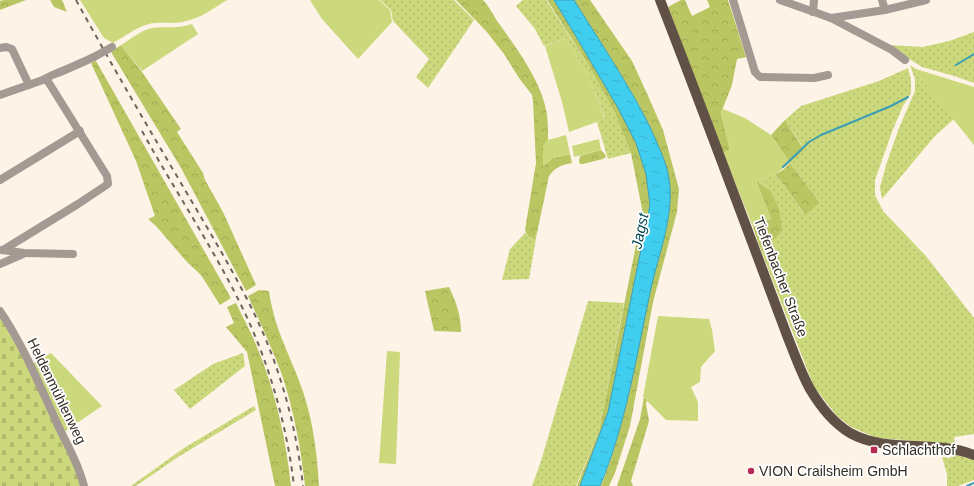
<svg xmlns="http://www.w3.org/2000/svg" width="974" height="486" viewBox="0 0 974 486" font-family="Helvetica,sans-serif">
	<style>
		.grass { fill: url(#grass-dots) }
		.forest { fill: url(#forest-crowns) }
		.cemetery { fill: url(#cemetery-stones) }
		.garden { fill: #ccd87c }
		.water { fill: url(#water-ripples); stroke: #3b9eb3 }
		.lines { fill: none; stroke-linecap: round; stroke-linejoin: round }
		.stream { stroke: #3b9eb3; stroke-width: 2 }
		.minor { stroke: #a49a93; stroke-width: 8 }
		.major { stroke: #605045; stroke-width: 10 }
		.rail { stroke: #6b655b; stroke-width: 2; stroke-dasharray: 5 5; stroke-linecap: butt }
		.minor-bridge { stroke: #a49a93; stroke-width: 8 }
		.poi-dot { fill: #b82953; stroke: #fff; stroke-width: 1.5 }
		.labels { text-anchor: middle; stroke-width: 3.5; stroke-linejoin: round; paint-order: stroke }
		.street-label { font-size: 14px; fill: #322d24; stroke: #fff }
		.poi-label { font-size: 14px; fill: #322d24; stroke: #fff; text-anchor: start }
		.water-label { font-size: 15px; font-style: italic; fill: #034452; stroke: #fff }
	</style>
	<defs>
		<pattern id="grass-dots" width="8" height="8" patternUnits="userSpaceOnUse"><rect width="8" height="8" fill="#ccd87c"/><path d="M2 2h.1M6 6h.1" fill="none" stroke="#b0ba6b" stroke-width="1.8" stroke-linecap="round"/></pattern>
		<pattern id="forest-crowns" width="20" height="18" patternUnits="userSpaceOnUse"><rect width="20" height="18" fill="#bac662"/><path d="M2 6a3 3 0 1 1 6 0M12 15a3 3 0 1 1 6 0" fill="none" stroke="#a0aa55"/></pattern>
		<pattern id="cemetery-stones" width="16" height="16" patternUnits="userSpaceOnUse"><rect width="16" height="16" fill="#ccd87c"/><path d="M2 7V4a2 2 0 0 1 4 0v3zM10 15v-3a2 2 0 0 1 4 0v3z" fill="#b0ba6b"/></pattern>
		<pattern id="water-ripples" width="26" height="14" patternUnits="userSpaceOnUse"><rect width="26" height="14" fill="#3fcef0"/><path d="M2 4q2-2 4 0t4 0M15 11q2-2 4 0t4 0" fill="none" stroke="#38b1ce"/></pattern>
	</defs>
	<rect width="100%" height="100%" fill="#fdf4e7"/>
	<g class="grass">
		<path d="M380 0H454L474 20 428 88 416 77 429 59 393 21 391 10Z"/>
		<path d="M523 0H546L588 64 614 111 631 153 608 159 597 122 605 118 589 77 566 38 544 46 535 29 516 6Z"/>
		<path d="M974 32V83L954 76 922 67 887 45 923 47 949 41Z"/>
		<path d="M910 65 916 69V73L954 119 935 136 882 199 880 187 887 162 899 128 915 91V79Z"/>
		<path d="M908 68 911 80V93L903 106 893 129 875 180V195L883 211 926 256 974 318V434L954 437 955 444 877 438 851 427 837 416 814 387 760 248 775 239 779 208 770 190 756 181 776 174 804 214 820 203 790 163 804 149 785 120 801 106 879 81Z"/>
		<path d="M525 233 528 235H536L537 233 529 279 502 280 510 249Z"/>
		<path d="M588 301 624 303 599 431 576 486H532L541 461Z"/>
		<path d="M243 353 245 366 190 409 174 390 213 364Z"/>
		<path d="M254 406 256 410 178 457 136 486H131L184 448Z"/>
		<path d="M953 454 974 460V480L958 486H947V474L942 457 950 458Z"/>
	</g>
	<g class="forest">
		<path d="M4 0H26L0 10V1Z"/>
		<path d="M50 0H62L67 12 54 7Z"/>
		<path d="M456 0H483C490 7 494 17 500 25 518 50 543 84 547 115 548 123 548 131 548 140L543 147V166L553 158 570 154 572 163C562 165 555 167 549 176L537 233 534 237H530L526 233 525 230 536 163 533 101 532 95 519 78 504 54 486 31Z"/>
		<path d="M547 0H554L574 33 618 108 636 143 646 174 650 205 608 412 596 443 580 486H577L599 431 638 235 642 209 631 153 614 111 588 64Z"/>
		<path d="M574 0H590L632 61 649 98 663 130 679 189 677 212 653 302 630 426 615 473 609 486H601C626 424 636 358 650 293 658 253 678 210 667 169 663 155 656 141 650 127 629 83 600 42 574 0Z"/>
		<path d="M681 0H685L692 16 710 7 707 0H728L746 57 737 59 732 85 721 113 730 150 723 153 668 7Z"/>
		<path d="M121 45 142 72 181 129 177 132 203 173 205 180 223 212 256 285 246 291 181 168 111 52Z"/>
		<path d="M96 61 231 298 220 305 201 275 187 262 156 226 148 219 155 216 136 161 91 63Z"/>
		<path d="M785 120 804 150 790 163 820 203 805 215 776 174 783 170 790 163 771 135Z"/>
		<path d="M601 150 605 154 606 157 603 159 583 164H580L579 161 580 156 583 155Z"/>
		<path d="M756 181 770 190 779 208 782 230 775 239 760 248 753 227 771 219Z"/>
		<path d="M449 287C456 302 461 315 461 332L434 331 425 291Z"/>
		<path d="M259 290 269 291C274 326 286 347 298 378 312 412 317 450 319 486H305C301 449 294 411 282 375 272 348 260 322 248 296Z"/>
		<path d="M236 303C243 318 251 332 257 347 275 390 286 439 291 486H275L247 352 226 327 234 323 227 307Z"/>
		<path d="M660 341 646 404 649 421 631 481 633 486H617L640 419 654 342Z"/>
	</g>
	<path class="cemetery" d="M0 316 13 338 73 458 82 486H0Z"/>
	<g class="garden">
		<path d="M80 0H227C214 8 201 18 186 21 174 25 161 21 149 24 136 27 124 37 113 43L104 38Z"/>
		<path d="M310 0H379L390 10 392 22 358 59 322 19Z"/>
		<path d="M192 24 198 34 142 71 121 45C131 39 140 31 152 28 165 26 179 29 192 24Z"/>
		<path d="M566 38 589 77 605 119 569 132 562 102 545 46Z"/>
		<path d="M916 69 974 87V145L916 73Z"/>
		<path d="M723 109 745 118 771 135 790 163 776 174 756 181 771 219 753 227 723 153 730 150 721 113Z"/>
		<path d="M566 135 570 154 553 158 543 166V147L548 140Z"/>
		<path d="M599 139 601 150 574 157 572 146Z"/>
		<path d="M658 316 709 319 712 330 715 351 701 367 700 382 691 387 698 402V421L666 420 643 397Z"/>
		<path d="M387 351 400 352 396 464 379 463Z"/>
		<path d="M51 353 102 406 64 432 32 364Z"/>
	</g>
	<path class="water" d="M554 0H574C600 42 628 83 650 127 656 141 663 155 667 169 678 210 658 253 650 293 636 358 626 424 600 486H580L608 412 650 205 646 174 636 143 618 108 574 33Z"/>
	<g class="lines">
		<g class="stream">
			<path d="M956 65 974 54"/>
			<path d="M783 167 809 142 821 135 891 106 908 97"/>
			<path d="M967 486 974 483"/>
		</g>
		<g class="minor">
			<path d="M733 0 755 72 760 77 814 78 828 75"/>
			<path d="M780 0 831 18 892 50 905 60"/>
			<path d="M882 0 885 10"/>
			<path d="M813 12 814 0"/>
			<path d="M831 18 885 10 926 0"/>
			<path d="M0 48 6 47 12 49 29 85"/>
			<path d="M0 95 40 81C46 79 49 76 55 74 68 69 81 63 94 57"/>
			<path d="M0 180 80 131"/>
			<path d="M2 250 24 253 73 254"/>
			<path d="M3 250 78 204 108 184 107 176 49 83 46 80"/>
			<path d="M0 264 23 254"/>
			<path d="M0 311C23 345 39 384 56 421 66 444 78 461 84 486"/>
		</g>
		<path class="major" d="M660 0 667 18C697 95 726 173 755 250 766 280 777 309 788 338 795 355 801 373 810 389 820 406 832 422 850 433 888 454 934 439 974 455"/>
		<g class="rail">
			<path d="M76 0C109 60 143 119 178 178 203 221 229 263 251 307 279 363 296 424 303 486"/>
			<path d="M142 131C175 191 214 249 244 311 270 366 287 426 294 486"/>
		</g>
		<path class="minor-bridge" d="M94 57 112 47"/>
	</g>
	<g class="poi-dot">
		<rect x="870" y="446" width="8" height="8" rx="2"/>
		<circle cx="751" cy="471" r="4"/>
	</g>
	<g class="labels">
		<g class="street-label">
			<text transform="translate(781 277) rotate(69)" y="5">Tiefenbacher Straße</text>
			<text transform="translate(57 391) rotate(64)" y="5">Heldenmühlenweg</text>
		</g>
		<g class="poi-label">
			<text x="882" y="455">Schlachthof</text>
			<text x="759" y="476">VION Crailsheim GmbH</text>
		</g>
		<g class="water-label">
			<text transform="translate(640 231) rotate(-78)" y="5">Jagst</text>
		</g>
	</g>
</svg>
